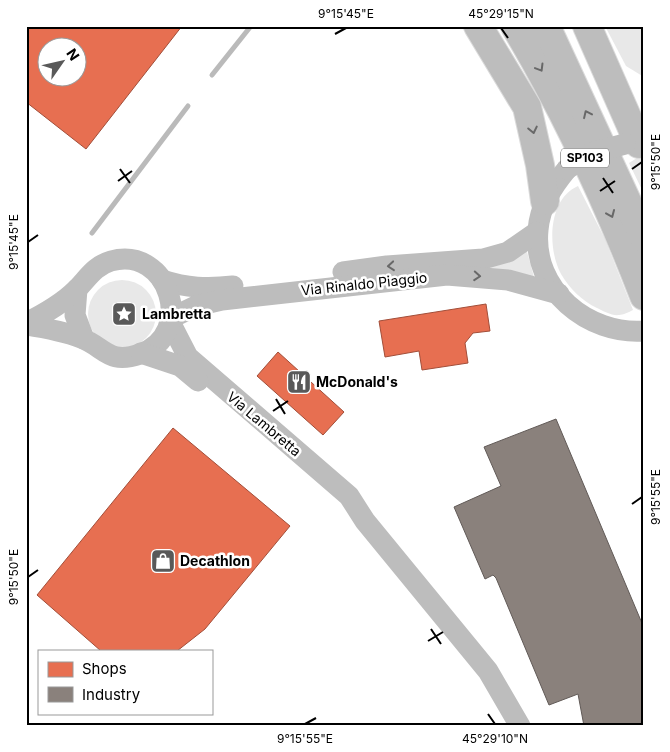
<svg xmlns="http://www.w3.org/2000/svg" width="670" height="752" viewBox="0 0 670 752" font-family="Inter,sans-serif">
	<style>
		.green { fill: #e8e8e8 }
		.shops { fill: #e76f51; stroke: #a24e39; fill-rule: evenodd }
		.industry { fill: #8a817c; stroke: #615a57 }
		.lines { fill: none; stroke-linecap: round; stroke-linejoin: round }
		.stream { stroke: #bababa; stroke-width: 5 }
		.trunk-casing { stroke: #dbdbdb; stroke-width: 30 }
		.tertiary { stroke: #bdbdbd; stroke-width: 21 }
		.trunk { stroke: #bdbdbd; stroke-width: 28 }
		.tertiary-bridge { stroke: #bdbdbd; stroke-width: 21 }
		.oneway { stroke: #686868 }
		.ticks { fill: none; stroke: #000; stroke-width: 2 }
		.labels { text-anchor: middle; stroke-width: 5; stroke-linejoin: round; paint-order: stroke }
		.shield { fill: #fff; stroke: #4c4c4c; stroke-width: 1 }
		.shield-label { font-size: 12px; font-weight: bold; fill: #000 }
		.street-label { font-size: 14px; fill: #000; stroke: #fff }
		.poi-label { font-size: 14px; font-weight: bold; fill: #000; stroke: #fff; text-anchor: start }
		.neatline { fill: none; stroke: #000; stroke-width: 2 }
		.ticks-label { font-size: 12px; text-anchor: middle; fill: #000 }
	</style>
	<rect width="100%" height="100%" fill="#fff"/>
	<g class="green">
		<path d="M605 26H644V77L626 66Z"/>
		<path d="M637 158 644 159V194L629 163Z"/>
		<path d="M578 186 605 239 633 310C629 312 623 315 619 315 612 316 603 311 597 308 582 301 570 289 561 274 547 248 548 199 578 186Z"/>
		<path d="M526 248 534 277 489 269V267Z"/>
		<circle cx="122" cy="314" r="34"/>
	</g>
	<g class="shops">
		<path d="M26 26H182L86 149 26 102ZM48 48H78V78H48Z"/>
		<path d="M486 304 490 331 473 333 465 343 468 363 422 370 419 351 385 357 379 321Z"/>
		<path d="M278 352 344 412 323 435 257 376Z"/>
		<path d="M173 428 290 526 205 629 177 651H101L37 595Z"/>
	</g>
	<path class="industry" d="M556 419 644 628V726H584L578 694 549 705 496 578 493 575 485 579 454 507 501 486 484 447Z"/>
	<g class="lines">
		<g class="stream">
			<path d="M212 75 251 26"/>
			<path d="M92 233 188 106"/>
		</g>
		<defs>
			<g id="trunk">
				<path d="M478 26 527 107 540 165 545 201"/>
				<path d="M515 26C566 112 608 203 644 296"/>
				<path d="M546 26 644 238"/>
				<path d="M587 26 639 144"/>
			</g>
		</defs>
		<use href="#trunk" class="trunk-casing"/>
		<g class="tertiary">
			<path d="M567 169C552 187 540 206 538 230 532 290 588 335 644 331"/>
			<path d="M343 272 387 266 483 259 508 252 537 232"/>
			<path d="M162 280C187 288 207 289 233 286"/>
			<path d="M77 289 75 315 84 339"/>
			<path d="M171 318 196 306 222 300 447 275 508 280 559 294"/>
			<path d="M170 322 188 357 349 496 365 521 488 671 520 726"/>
			<path d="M26 323C44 314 62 304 76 290 88 278 94 266 111 261 169 245 197 334 140 354 108 365 105 347 81 338 63 331 45 328 26 325"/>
			<path d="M141 353 180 366 198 381"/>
		</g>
		<use href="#trunk" class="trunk"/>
		<path class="tertiary-bridge" d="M567 169 591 153 625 144"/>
	</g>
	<defs><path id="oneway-chevron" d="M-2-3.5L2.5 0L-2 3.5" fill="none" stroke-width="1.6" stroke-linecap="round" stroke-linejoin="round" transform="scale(1.25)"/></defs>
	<g class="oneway">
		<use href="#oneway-chevron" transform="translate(540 68) rotate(59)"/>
		<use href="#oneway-chevron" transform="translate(587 114) rotate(-115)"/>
		<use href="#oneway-chevron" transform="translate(533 130) rotate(78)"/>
		<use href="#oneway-chevron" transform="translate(611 214) rotate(67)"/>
		<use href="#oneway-chevron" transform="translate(391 266) rotate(175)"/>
		<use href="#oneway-chevron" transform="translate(477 276) rotate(4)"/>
	</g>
	<path class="ticks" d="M501 28 508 38M335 34 346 28M120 169 130 183M632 169 642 162M603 178 613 193M118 181 132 171M600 191 615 181M28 242 38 235M276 399 285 414M273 411 288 401M632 504 642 497M28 577 38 570M431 629 441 644M428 641 443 632M488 714 495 724M305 724 316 718"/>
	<defs>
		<symbol id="sight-square" viewBox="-11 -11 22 22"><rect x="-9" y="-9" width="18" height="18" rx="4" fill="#595959" stroke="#fff"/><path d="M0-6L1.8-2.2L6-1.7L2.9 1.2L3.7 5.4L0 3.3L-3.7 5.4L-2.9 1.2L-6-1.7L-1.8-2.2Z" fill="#fff"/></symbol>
		<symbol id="restaurant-square" viewBox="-11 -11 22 22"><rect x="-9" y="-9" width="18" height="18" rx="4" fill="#595959" stroke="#fff"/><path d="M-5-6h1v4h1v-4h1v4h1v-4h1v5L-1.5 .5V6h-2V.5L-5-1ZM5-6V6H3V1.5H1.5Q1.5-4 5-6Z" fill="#fff"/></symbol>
		<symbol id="shop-square" viewBox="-11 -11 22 22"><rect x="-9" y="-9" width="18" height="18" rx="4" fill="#595959" stroke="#fff"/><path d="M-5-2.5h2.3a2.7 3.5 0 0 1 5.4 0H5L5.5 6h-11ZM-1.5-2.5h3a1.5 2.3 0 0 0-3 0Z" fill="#fff"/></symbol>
	</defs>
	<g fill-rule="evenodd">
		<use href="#sight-square" x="110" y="300" width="28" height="28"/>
		<use href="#restaurant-square" x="285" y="368" width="28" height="28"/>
		<use href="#shop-square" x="149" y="547" width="28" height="28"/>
	</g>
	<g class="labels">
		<rect class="shield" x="561" y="148.5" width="48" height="19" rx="4"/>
		<g class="shield-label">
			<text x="585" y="162">SP103</text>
		</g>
		<g class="street-label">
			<text transform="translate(364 284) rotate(-6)" y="5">Via Rinaldo Piaggio</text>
			<text transform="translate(264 424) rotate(40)" y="5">Via Lambretta</text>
		</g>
		<g class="poi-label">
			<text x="142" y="319">Lambretta</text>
			<text x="316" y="387">McDonald's</text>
			<text x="180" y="566">Decathlon</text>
		</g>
	</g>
	<rect width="670" height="752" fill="none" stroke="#ffffff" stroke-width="55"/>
	<rect x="38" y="650" width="175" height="65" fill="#ffffff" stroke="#999999"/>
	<rect x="48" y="662" width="25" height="15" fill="#e76f51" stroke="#999999"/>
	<text x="82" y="674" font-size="15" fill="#000000">Shops</text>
	<rect x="48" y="687" width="25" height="15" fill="#8a817c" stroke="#999999"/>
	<text x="82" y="700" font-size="15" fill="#000000">Industry</text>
	<g transform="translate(62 62) rotate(56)"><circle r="24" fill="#ffffff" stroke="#999999"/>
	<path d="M0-4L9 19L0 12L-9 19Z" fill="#595959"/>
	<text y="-8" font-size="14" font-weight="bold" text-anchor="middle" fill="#000000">N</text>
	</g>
	<rect x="28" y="28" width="614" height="696" class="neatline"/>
	<g class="ticks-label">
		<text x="346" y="18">9°15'45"E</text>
		<text x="501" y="18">45°29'15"N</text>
		<text transform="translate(656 162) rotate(-90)" y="4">9°15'50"E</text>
		<text transform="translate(14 242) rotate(-90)" y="4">9°15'45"E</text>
		<text transform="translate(656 497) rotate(-90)" y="4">9°15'55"E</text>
		<text transform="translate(14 577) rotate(-90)" y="4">9°15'50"E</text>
		<text x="305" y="743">9°15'55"E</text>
		<text x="495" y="743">45°29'10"N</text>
	</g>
</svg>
